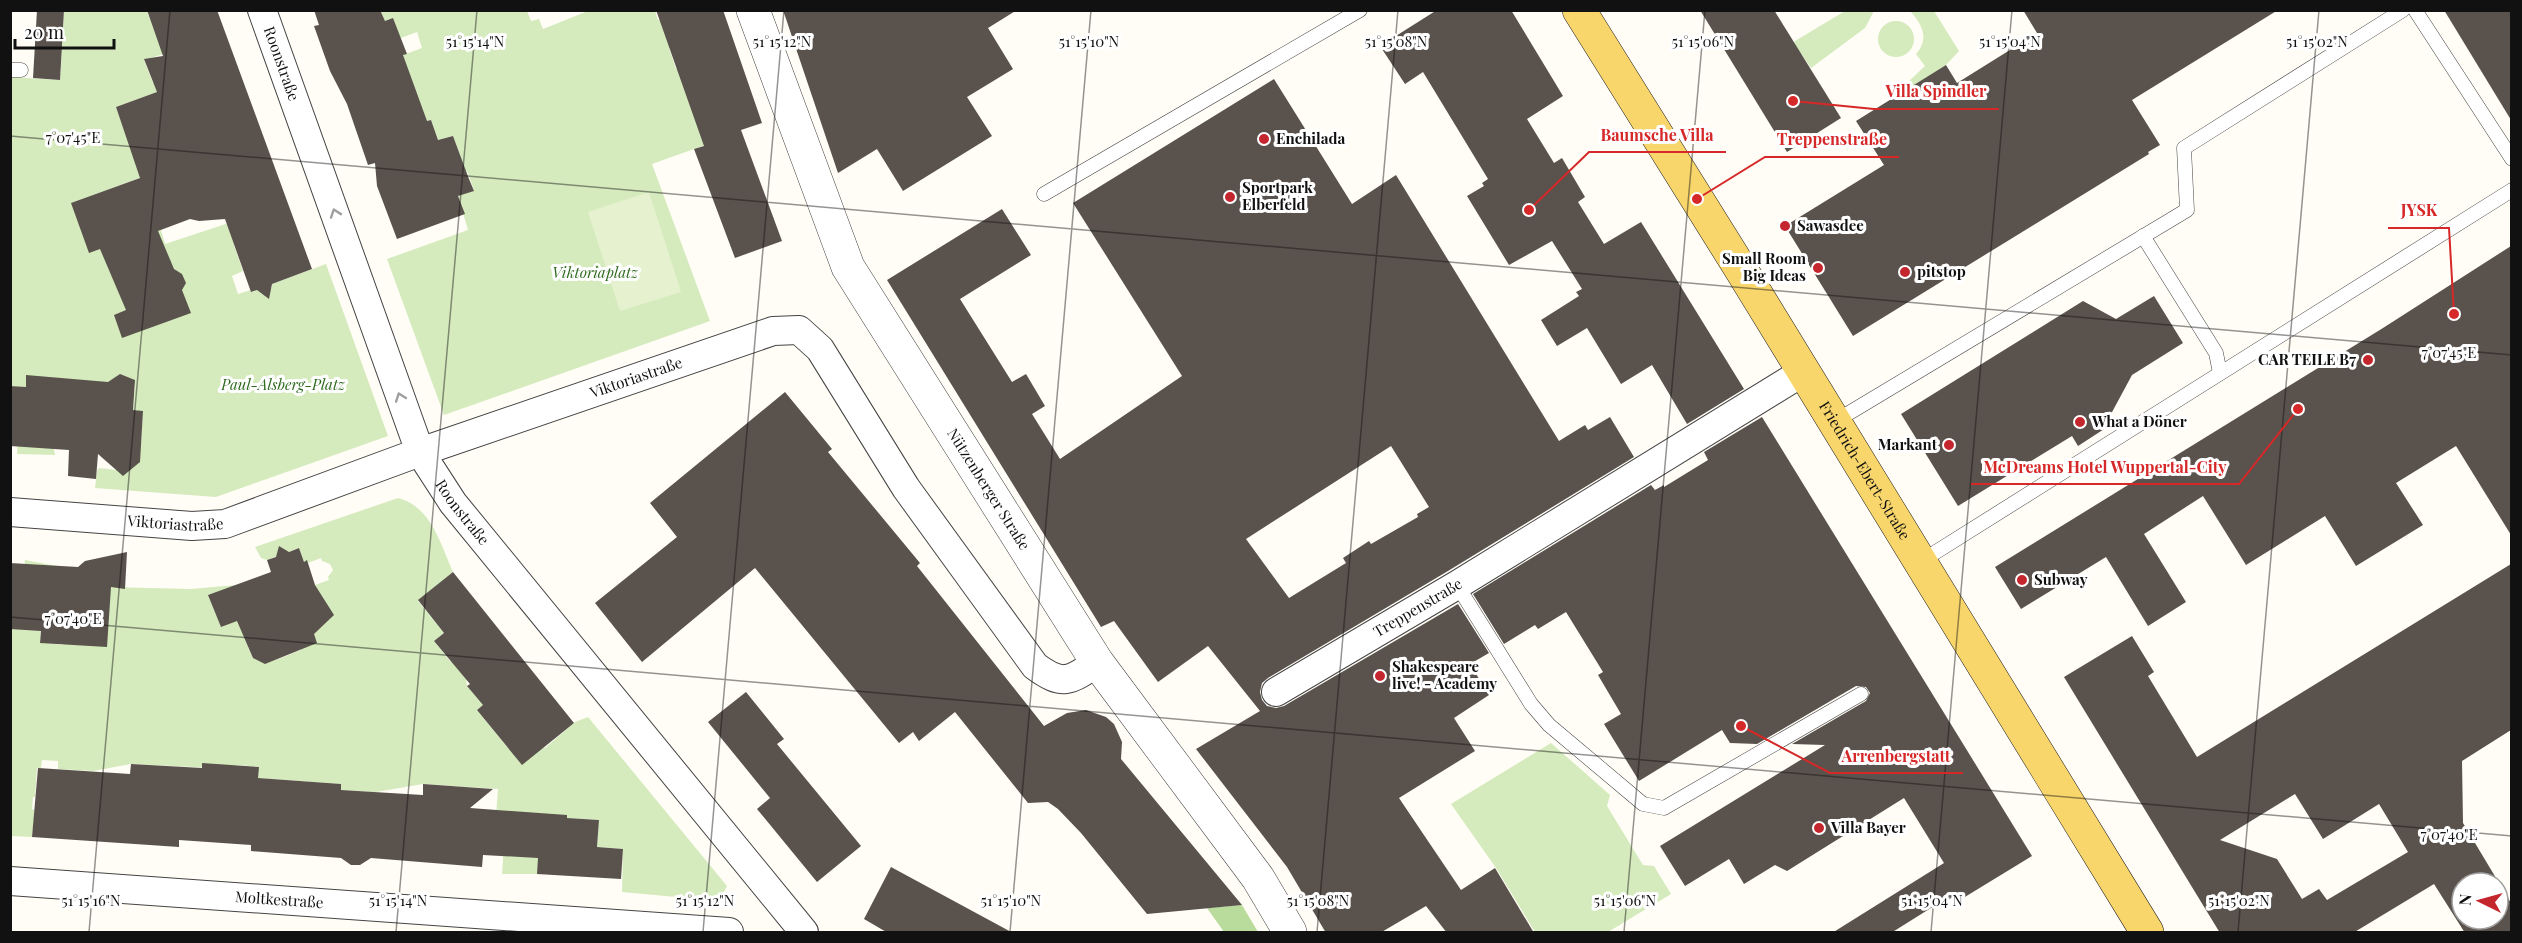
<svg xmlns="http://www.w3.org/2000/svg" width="2522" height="943" viewBox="0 0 2522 943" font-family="'Playfair Display',serif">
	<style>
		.green { fill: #d5ebbd }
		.forest { fill: #b9dc9c }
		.pitch { fill: #e6f2cf }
		.building { fill: #5a524d; fill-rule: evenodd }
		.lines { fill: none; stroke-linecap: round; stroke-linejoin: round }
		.service-casing { stroke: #444; stroke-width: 15 }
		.minor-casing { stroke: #444; stroke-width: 30 }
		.tertiary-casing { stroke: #444; stroke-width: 34 }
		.primary-casing { stroke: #222; stroke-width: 34 }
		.service { stroke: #fff; stroke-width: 14 }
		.minor { stroke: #fff; stroke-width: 28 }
		.tertiary { stroke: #fff; stroke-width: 33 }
		.primary { stroke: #f9d66b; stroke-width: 33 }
		.oneway { stroke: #a0a0a0 }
		.ticks { fill: none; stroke: #111; stroke-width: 1.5; stroke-opacity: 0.45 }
		.poi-dot { fill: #c4262e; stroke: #fff; stroke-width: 2 }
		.labels { text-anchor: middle; stroke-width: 6; stroke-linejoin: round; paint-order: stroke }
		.street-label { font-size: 15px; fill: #111; stroke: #fff }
		.poi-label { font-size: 15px; font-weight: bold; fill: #111; stroke: #fff; text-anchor: start }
		.park-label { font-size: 15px; font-style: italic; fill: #2f6b1f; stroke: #fff }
		.ticks-label { font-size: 15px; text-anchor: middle; fill: #111; stroke: #fff; stroke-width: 6; stroke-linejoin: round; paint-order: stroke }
		.leader { fill: none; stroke: #d62828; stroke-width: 2 }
		.callout-dot { fill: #d62828; stroke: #fff; stroke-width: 2 }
		.callout-label { font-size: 16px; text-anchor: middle; font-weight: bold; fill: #d62828; stroke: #fff; stroke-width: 6; stroke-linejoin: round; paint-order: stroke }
	</style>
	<rect width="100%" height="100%" fill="#fffdf5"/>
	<g class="green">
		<path d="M147 10 149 17 157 14 170 52 144 60 153 83 167 78 171 87 116 107 142 177 72 203 111 245 161 230 165 244 262 212 269 231 234 245 243 271 232 276 238 294 251 290 252 292 257 290 262 293 271 290 272 284 326 264 388 436 216 497 95 488 97 471 99 468 117 470 141 444 143 412 133 410 135 385 131 378 116 377 54 449 55 455 17 454 21 387 11 386V77L60 80 64 11Z"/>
		<path d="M380 11H527L531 21 539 19 543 29 588 11H655L658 20 667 17 677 45 669 48 676 69 683 66 708 144 652 164 710 321 444 415 387 259 468 230 458 196 474 190 467 171 453 176 460 155 453 136 438 140 431 120 421 123 403 55 422 48 417 32 401 38 385 21Z"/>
		<path d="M1845 11H1874L1865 28 1811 68 1802 55 1784 67 1778 60 1795 41Z"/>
		<path d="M1910 11H1934L1959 51 1946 65 1911 87 1908 82 1925 66 1916 54C1930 39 1922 24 1910 11Z"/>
		<circle cx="1896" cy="39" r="18"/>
		<path d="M398 498C431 506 441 545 453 572L418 601 444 633 434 641 450 661 465 667 467 686 483 705 477 710 507 747 545 748 575 722 588 717 727 886 719 901 622 892 623 849 597 847 599 820 567 818V815L539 858 537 874H502L504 845 494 843 498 789 423 784 376 792 341 790V784L258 778V767L239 765 216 768 131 764 93 771 58 769V761L42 760 41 768H37L35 797H33L32 809 35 810 32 837 11 836 10 629H19L25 560 57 566 41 629 40 642 63 645 109 587 191 589 236 585 253 639 248 647 253 658C270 666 284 656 301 650L315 585 329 580 328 577 333 570 330 564 322 561 321 558 308 563 307 561 304 562 299 548 267 560 261 558 255 547Z"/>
		<path d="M1551 743 1610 795 1607 806 1643 865 1654 866 1671 894 1608 932H1535L1496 868 1451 804Z"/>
	</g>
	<path class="forest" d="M1242 905 1258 932H1224L1207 908Z"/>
	<path class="pitch" d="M649 192 681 292 620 311 588 212Z"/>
	<g class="building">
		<path d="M37 10H64L60 80 33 78Z"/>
		<path d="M147 10H217L312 269 272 284 269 299 257 290 251 292 225 219 199 221 190 219 158 231 174 269 182 274 186 283 182 290 191 313 122 338 114 315 126 310 100 249 89 253 71 203 140 178 116 107 157 92 144 59 163 56Z"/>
		<path d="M314 10H380L385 21 393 18 407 54 403 55 427 121 431 120 438 140 453 136 469 179 474 191 458 196 465 214 397 239 377 186 375 163 368 165 347 104 330 71 314 26 319 25Z"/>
		<path d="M656 10H723L762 123 741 130 782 241 735 258 694 149 704 146Z"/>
		<path d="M783 10H1017L988 28 1013 69 967 97 992 136 903 191 877 149 838 173Z"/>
		<path d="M1437 10H1511L1563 96 1527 119 1554 163 1562 158 1585 197 1578 202 1604 244 1641 222 1744 389 1687 424 1652 365 1621 384 1587 328 1557 346 1541 320 1579 296 1576 292 1582 289 1552 241 1509 265 1467 196 1484 186 1482 183 1488 179 1423 72 1405 84 1380 46Z"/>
		<path d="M1700 10H1774L1841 118 1787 152Z"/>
		<path d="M2023 10H2278L2132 100 2160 145 2148 152 2149 154 1853 336 1785 226 1884 165 1856 121 1946 65 1957 83 2037 33Z"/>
		<path d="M2444 10H2511V120Z"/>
		<path d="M1274 79 1352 204 1396 175 1559 441 1585 425 1588 430 1610 417 1634 457 1448 571 1268 678 1262 683 1260 692 1262 700 1267 706 1276 708 1284 706 1458 604 1489 653 1470 664 1489 695 1454 718 1475 751 1399 798 1461 890 1495 868 1534 933H1447L1426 906 1380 933H1326L1287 867 1196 749 1260 711 1208 646 1158 682 1114 621 1101 627 887 280 1002 209 1031 255 960 299 1012 382 1026 374 1045 406 1032 414 1060 459 1182 376 1073 203ZM1391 446 1429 507 1417 514 1418 517 1371 544 1369 541 1343 558 1346 563 1289 598 1246 539Z"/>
		<path d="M2511 246V535L2456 446 2396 483 2423 525 2356 566 2325 516 2246 565 2203 496 2144 534 2186 602 2148 626 2106 557 2021 609 1995 567 2383 328Z"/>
		<path d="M2154 296 2183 343 2132 375 2111 414 2115 422 2078 446 2072 436 1958 506 1901 414 2083 301 2116 319Z"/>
		<path d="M120 374 135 380 133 410 143 411 140 462 123 476 98 454 96 479 68 476 69 450 10 446V386L26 387V375L108 382Z"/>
		<path d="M785 392 832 449 828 452 920 563 917 566 1044 726 1067 713 1086 710 1106 717 1114 724 1122 742 1121 759 1242 905 1147 914 1081 833 1058 809 1048 802 1028 803 955 712 919 741 913 732 899 743 755 568 642 662 595 603 677 537 650 503Z"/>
		<path d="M1762 417 2032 856 1955 903 1950 896 1891 933H1832L1944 863 1904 798 1787 871 1775 865 1744 884 1729 859 1685 886 1660 846 1825 745 1792 744 1866 701 1870 693 1866 687 1856 686 1757 744 1730 743 1722 730 1639 781 1604 724 1621 714 1598 675 1603 672 1566 612 1538 629 1535 625 1504 644 1473 594 1651 485 1655 490 1664 485V487L1708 460 1704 452Z"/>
		<path d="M279 546 289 552 299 548 304 562 307 560 315 585 334 615 314 634 317 643 265 664 253 658 237 621 221 627 208 595 271 572 267 560 276 557Z"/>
		<path d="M127 552 125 589 111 587 107 647 40 643 41 631 10 629V563L78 567 85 561Z"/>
		<path d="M2511 564V730L2462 761 2463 823 2511 903V933H2465L2434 884 2353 933H2220L2064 677 2132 636 2154 672 2148 676 2197 757ZM2295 794 2323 839 2379 804 2408 852 2327 900 2319 889 2302 899 2277 859 2220 840ZM2462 883H2498V919H2462Z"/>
		<path d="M453 572 574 723 522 765 477 710 483 705 467 686 470 684 434 641 444 633 418 600Z"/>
		<path d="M746 692 784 739 777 744 861 846 817 882 757 809 770 798 708 722Z"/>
		<path d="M202 763 259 767 258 778 341 784V790L423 795V784L493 789 470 808 567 815V818L599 820 597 847 623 849 621 879 537 874 538 858 483 855 482 867 371 858 360 865H351L341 858 251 851V845L179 840V847L32 837 38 768 130 774 131 764 202 768Z"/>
		<path d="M891 867 1013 933H888L864 919Z"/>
	</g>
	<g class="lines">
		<defs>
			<g id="service">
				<path d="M2415 10 2512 159"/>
				<path d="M10 70H21"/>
				<path d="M1044 194 1360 10"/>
				<path d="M2143 236 2216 353 2220 373"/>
				<path d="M1834 422 2187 210 2184 148 2403 10"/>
				<path d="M1920 562 2512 190"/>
				<path d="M1457 585 1531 704 1549 725 1643 804 1664 808 1861 694"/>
			</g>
			<g id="minor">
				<path id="s1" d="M262 10 420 452 453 503 804 932"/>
				<path id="s2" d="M10 512 192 526 225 524 420 452 773 331 799 330 820 349 906 488 1035 666C1062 686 1070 682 1097 662"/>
				<path id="s3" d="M1276 692 1457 585 1803 372"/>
				<path id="s4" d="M10 881 729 932"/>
			</g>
			<g id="tertiary">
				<path id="s5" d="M753 10 848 267 1097 662 1258 878 1290 932"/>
			</g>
			<g id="primary">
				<path id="s6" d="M1579 10 1742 271 2147 932"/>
			</g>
		</defs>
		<use href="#service" class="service-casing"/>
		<use href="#minor" class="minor-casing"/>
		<use href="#tertiary" class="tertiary-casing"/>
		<use href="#primary" class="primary-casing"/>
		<use href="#service" class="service"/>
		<use href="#minor" class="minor"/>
		<use href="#tertiary" class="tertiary"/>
		<use href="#primary" class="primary"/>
	</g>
	<defs><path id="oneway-chevron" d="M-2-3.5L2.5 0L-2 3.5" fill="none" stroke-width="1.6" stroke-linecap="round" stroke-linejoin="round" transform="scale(1.5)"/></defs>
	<g class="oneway">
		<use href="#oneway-chevron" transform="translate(335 213) rotate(-109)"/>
		<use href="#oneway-chevron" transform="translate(400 397) rotate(-110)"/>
	</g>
	<path class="ticks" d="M10 136 2512 355M10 617 2512 836M89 932 170 10M396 932 477 10M703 932 784 10M1010 932 1091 10M1317 932 1398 10M1624 932 1705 10M1931 932 2012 10M2238 932 2319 10"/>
	<g class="poi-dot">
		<circle cx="1264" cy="139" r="6"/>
		<circle cx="1230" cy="197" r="6"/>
		<circle cx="1785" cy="226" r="6"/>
		<circle cx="1818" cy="268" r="6"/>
		<circle cx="1905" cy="272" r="6"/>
		<circle cx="2368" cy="360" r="6"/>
		<circle cx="2080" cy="422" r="6"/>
		<circle cx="1949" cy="445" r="6"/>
		<circle cx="2022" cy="580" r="6"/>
		<circle cx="1380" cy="676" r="6"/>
		<circle cx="1819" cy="828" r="6"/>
	</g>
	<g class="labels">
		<g class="street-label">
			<text dy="5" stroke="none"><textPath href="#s1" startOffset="57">Roonstraße</textPath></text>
			<text dy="5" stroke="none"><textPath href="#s2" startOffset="652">Viktoriastraße</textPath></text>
			<text dy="5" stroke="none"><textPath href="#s6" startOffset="542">Friedrich-Ebert-Straße</textPath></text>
			<text dy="5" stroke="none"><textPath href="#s5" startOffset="537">Nützenberger Straße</textPath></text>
			<text dy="5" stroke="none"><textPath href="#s1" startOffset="543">Roonstraße</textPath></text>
			<text dy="5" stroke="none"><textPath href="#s2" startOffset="166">Viktoriastraße</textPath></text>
			<text dy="5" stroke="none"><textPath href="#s3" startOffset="165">Treppenstraße</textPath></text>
			<text dy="5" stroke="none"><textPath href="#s4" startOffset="270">Moltkestraße</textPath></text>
		</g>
		<g class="poi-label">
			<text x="1276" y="144">Enchilada</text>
			<text x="1242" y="193">Sportpark<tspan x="1242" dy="17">Elberfeld</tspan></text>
			<text x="1797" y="231">Sawasdee</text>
			<text x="1806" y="264" text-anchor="end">Small Room<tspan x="1806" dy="17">Big Ideas</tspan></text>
			<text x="1917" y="277">pitstop</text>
			<text x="2356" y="365" text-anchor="end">CAR TEILE B7</text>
			<text x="2092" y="427">What a Döner</text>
			<text x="1937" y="450" text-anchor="end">Markant</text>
			<text x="2034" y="585">Subway</text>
			<text x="1392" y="672">Shakespeare<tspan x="1392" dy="17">live! - Academy</tspan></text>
			<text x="1831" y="833">Villa Bayer</text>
		</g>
		<g class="park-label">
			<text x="595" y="278">Viktoriaplatz</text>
			<text x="283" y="390">Paul-Alsberg-Platz</text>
		</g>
	</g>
	<g class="ticks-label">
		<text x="475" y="47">51°15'14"N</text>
		<text x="782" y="47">51°15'12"N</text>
		<text x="1089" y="47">51°15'10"N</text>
		<text x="1396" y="47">51°15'08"N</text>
		<text x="1703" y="47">51°15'06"N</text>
		<text x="2010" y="47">51°15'04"N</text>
		<text x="2317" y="47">51°15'02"N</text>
		<text x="73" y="143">7°07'45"E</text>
		<text x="2449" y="358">7°07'45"E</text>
		<text x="73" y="624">7°07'40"E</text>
		<text x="2449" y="840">7°07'40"E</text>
		<text x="91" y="906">51°15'16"N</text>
		<text x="398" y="906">51°15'14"N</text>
		<text x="705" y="906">51°15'12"N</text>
		<text x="1011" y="906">51°15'10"N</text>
		<text x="1318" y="906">51°15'08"N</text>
		<text x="1625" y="906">51°15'06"N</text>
		<text x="1932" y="906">51°15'04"N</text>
		<text x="2239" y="906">51°15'02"N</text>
	</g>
	<path class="leader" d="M1793 101L1874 109H1999M1529 210L1589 152H1726M1697 199L1765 157H1899M2454 314L2449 228H2388M2298 409L2239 484H1971M1741 726L1830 773H1963"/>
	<g class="callout-dot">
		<circle cx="1793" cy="101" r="6"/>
		<circle cx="1529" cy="210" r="6"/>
		<circle cx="1697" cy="199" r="6"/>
		<circle cx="2454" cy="314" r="6"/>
		<circle cx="2298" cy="409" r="6"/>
		<circle cx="1741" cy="726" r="6"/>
	</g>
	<g class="callout-label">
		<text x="1936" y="97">Villa Spindler</text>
		<text x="1657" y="141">Baumsche Villa</text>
		<text x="1832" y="145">Treppenstraße</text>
		<text x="2419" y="216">JYSK</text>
		<text x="2105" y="473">McDreams Hotel Wuppertal-City</text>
		<text x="1896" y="762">Arrenbergstatt</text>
	</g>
	<rect width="2522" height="943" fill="none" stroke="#111111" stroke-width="24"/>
	<g transform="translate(2480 901) rotate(275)"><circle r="28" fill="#ffffff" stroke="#a0a0a0" stroke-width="1.5"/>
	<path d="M0-4.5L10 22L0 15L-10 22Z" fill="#c4262e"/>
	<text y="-9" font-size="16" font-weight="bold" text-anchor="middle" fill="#111111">N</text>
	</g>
	<path d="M15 39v9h99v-9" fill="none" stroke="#111111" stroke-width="3"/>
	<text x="24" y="39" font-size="18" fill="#111111" stroke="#ffffff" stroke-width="4.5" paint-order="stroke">20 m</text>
</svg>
